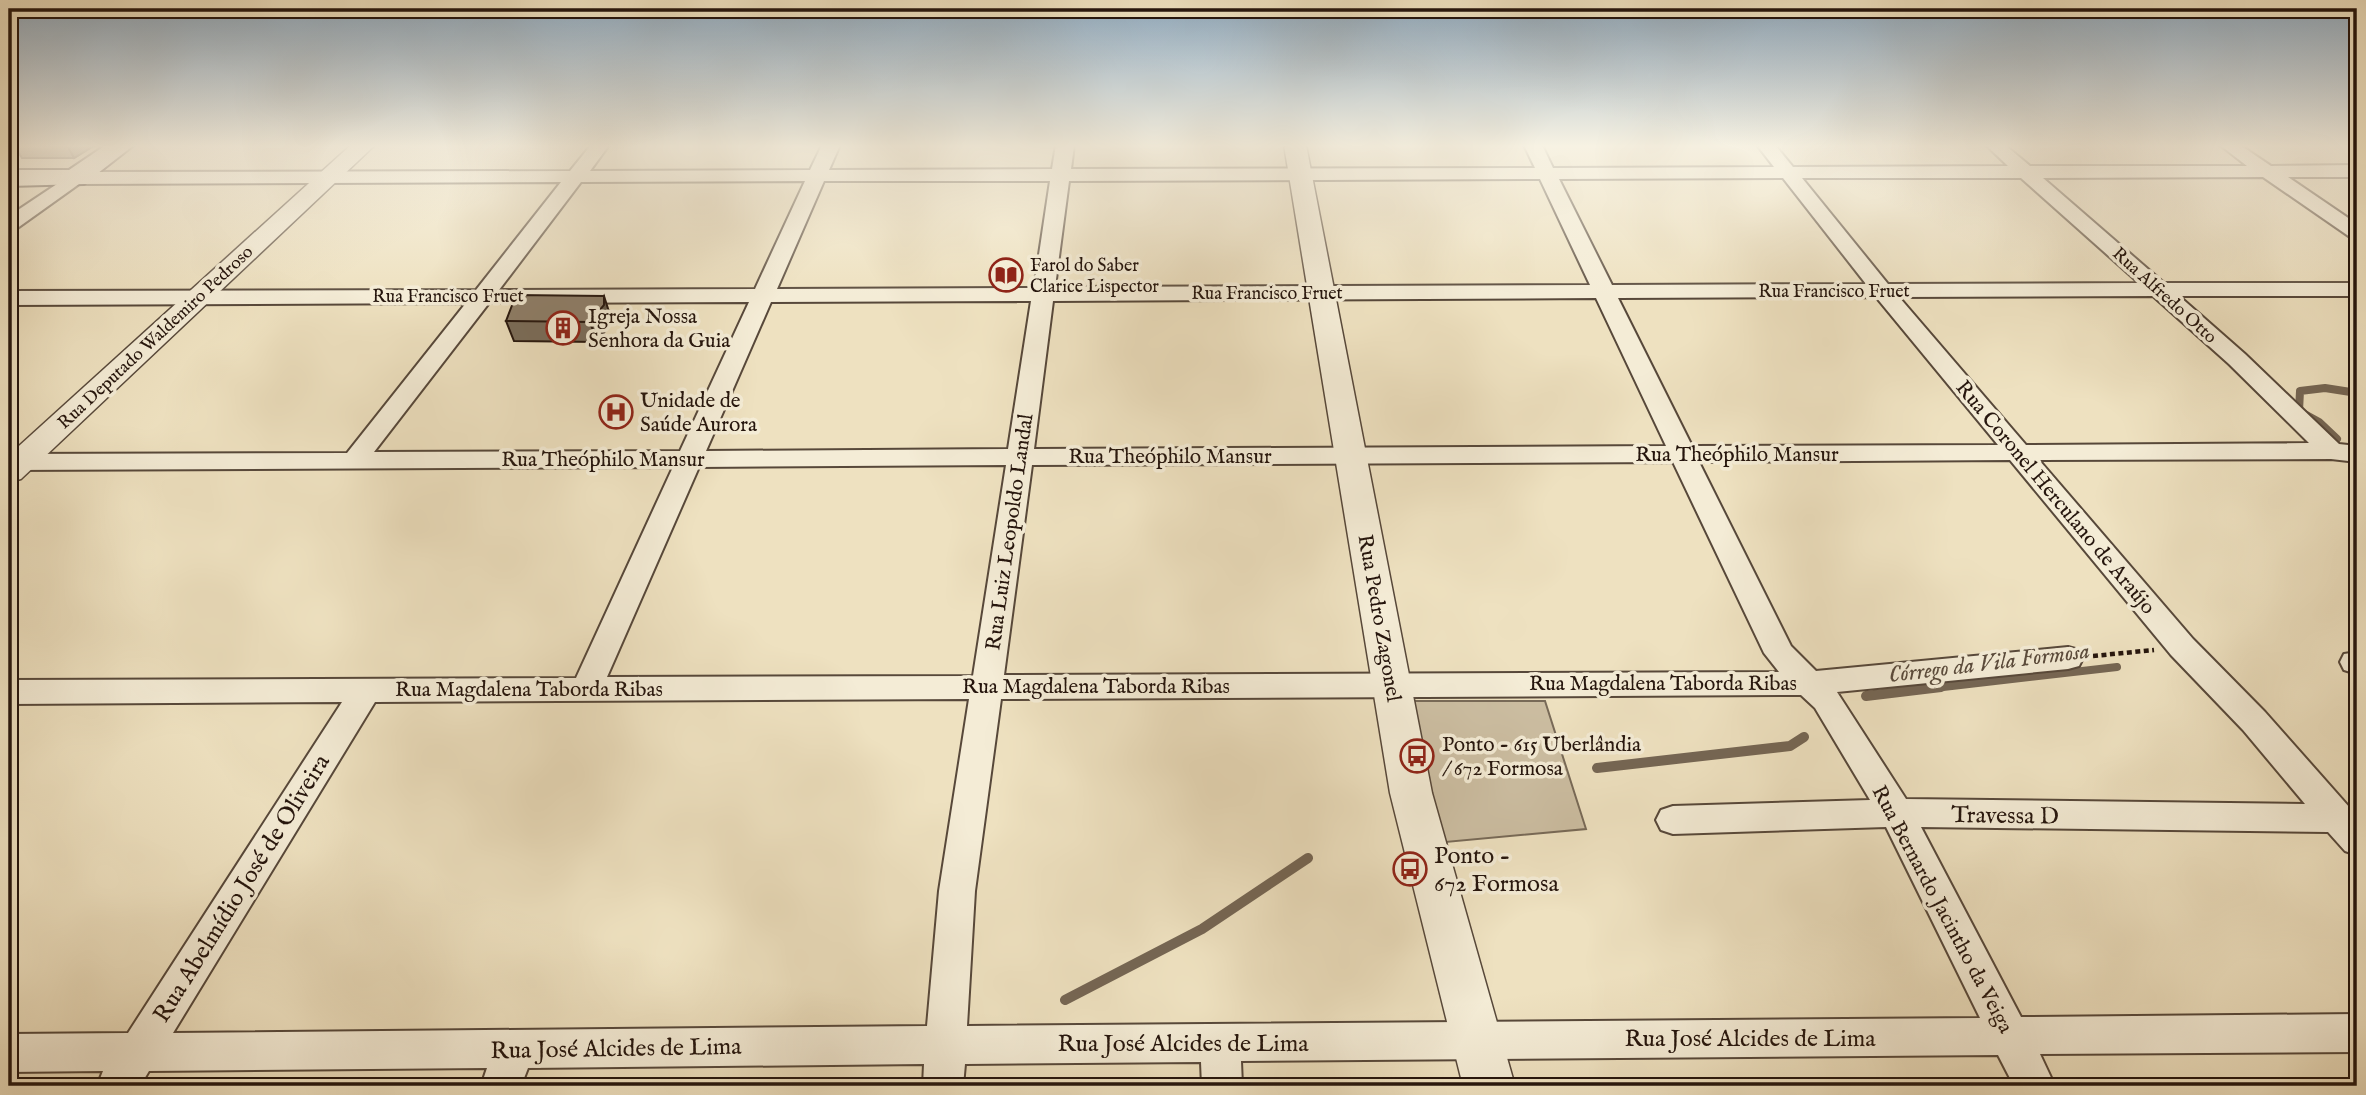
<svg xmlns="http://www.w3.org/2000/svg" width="2366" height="1095" viewBox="0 0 2366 1095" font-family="'IM FELL English',serif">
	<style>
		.green { fill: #ccbea2; stroke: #786a58; stroke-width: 2 }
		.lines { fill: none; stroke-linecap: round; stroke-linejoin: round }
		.stream-far1 { stroke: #756654; stroke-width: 8 }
		.stream { stroke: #756654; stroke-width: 10 }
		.service-casing { stroke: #57483a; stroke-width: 4 }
		.minor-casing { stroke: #57483a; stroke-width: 4 }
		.tertiary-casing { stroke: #57483a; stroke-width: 3 }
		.secondary-casing { stroke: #25150d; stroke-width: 4 }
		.path { stroke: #25150d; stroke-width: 4.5; stroke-dasharray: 5 3.5; stroke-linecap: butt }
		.service { fill: #f4ecd6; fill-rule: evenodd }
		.minor { fill: #f4ecd6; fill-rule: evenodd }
		.tertiary { fill: #f4ecd6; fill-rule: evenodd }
		.secondary { fill: #f4ecd6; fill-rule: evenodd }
		.wall { fill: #7a6d5b; stroke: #25150d; stroke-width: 2 }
		.shaded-wall { fill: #63594a; stroke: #25150d; stroke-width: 2 }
		.building { fill: #8e7f6a; stroke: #25150d; stroke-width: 2 }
		.labels { text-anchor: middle; stroke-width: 7; stroke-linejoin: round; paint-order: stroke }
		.far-poi-label { font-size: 18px; fill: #25150d; stroke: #f4ecd6; text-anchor: start }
		.far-street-label { font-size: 18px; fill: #25150d; stroke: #f4ecd6 }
		.poi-label { font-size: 21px; fill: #25150d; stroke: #f4ecd6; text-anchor: start }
		.street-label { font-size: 21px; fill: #25150d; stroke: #f4ecd6 }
		.water-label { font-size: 23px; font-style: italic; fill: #5a4b3c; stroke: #f4ecd6 }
		.near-street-label { font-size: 24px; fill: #25150d; stroke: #f4ecd6 }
		.near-poi-label { font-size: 24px; fill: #25150d; stroke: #f4ecd6; text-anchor: start }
	</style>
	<rect width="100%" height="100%" fill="#eee1c0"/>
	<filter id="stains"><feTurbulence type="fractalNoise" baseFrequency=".00286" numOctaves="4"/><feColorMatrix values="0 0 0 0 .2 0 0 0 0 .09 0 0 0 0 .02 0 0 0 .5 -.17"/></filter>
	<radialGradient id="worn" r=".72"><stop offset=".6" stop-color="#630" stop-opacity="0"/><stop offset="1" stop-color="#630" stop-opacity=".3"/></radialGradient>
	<path class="green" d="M1408 701H1545L1586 829 1435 843Z"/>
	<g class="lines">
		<g class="stream-far1">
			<path d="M2337 439 2319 422 2299 411 2300 391 2325 388 2357 393"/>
			<path d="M2354 470 2357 476"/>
			<path d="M1926 689 2117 667"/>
		</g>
		<g class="stream">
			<path d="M1866 696 1941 687"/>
			<path d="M1597 768 1790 746 1804 737"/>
			<path d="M1065 1000 1202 929 1308 858"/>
		</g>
		<defs>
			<path id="service" d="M9 145H19L9 151Z"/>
			<g id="minor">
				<path d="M591 145H609L590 171 810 170 822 145H840L829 170 1052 169 1056 145H1074L1071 169 1535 168 1524 145H1542L1553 168 1774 167 1757 145H1775L1793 167 2008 166 1986 145H2005L2030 166H2247L2220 145H2240L2271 166 2357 165V177H2288L2357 224V239L2350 237 2263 177 2043 178 2164 283H2357V296H2179L2245 354 2339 444 2357 446V462L2331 459 2039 460 2193 639 2265 712 2350 808 2357 817V855L2345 851 2328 832 1921 827 2021 1017 2357 1014V1052L2040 1054 2055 1086H2014L1998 1055 1241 1061 1242 1086H1202L1201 1062 965 1064 963 1086H923L924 1064 528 1068 521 1086H481L487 1068 149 1071 140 1086H97L103 1071 9 1072V1034L128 1033 342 702 9 704V680L576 678 673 467 9 470V454L347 453 466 303 9 305V291L476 290 561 182 79 184 16 229 9 231V216L75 172 570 171ZM1783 178 1866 284 1612 285 1559 179ZM1802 178H2021L2139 283 1888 284ZM1540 179 1590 285 1055 287 1069 181ZM805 181 755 289 499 290 581 182ZM824 181H1050L1034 288 777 289ZM2153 296 2229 364 2309 443 2026 445 1899 297ZM1876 297 1998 445 1692 446 1618 298ZM1596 298 1666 446 1034 449 1053 301ZM1031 301 1008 449 706 451 771 302ZM749 302 680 451 374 452 489 303ZM2010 460 2171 655 2243 730 2305 804 1906 799 1837 692 2068 669 2079 666 2083 658 2079 650 2068 647 1816 671 1791 646 1699 462ZM1673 462 1764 653 1779 672 1004 675 1032 465ZM1006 465 973 676 607 677 699 467ZM1801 695 1815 708 1870 800 1673 806 1661 810 1656 820 1661 830 1673 834 1886 827 1980 1018 967 1026 975 891 1001 699ZM969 699 939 891 927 1026 173 1033 375 702Z"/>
				<path d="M2357 652V674L2344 670 2340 662 2344 654Z"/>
			</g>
			<g id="tertiary">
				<path d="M351 145H375L21 479 9 482V455Z"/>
				<path d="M1284 145H1306L1432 793 1515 1086H1463L1390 793Z"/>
			</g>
			<path id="secondary" d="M106 145H134L84 184 9 186V170H69Z"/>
		</defs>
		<use href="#service" class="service-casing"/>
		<use href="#minor" class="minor-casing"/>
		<use href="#tertiary" class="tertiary-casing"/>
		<use href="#secondary" class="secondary-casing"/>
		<path class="path" d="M2093 656 2154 650"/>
		<use href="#service" class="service"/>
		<use href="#minor" class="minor"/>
		<use href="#tertiary" class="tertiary"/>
		<use href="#secondary" class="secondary"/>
	</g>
	<g class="wall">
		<path d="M14 145H95L74 158H22Z"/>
		<path d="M610 315V324L597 342 514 341 506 321Z"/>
	</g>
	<g class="shaded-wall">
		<path d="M67 145H95L74 158Z"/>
		<path d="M604 296 610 315V324L597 342 590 322Z"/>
	</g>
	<path class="building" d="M516 295 604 296V305L590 322 506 321Z"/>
	<linearGradient id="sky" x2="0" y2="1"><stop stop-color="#8faac0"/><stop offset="0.49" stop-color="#f7f2e3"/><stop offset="1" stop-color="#f7f2e3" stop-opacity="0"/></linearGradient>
	<rect width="2366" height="298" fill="url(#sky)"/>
	<defs>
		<symbol id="library-ring" viewBox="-11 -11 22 22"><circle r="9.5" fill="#f4ecd6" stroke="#8f2418" stroke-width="1.5"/><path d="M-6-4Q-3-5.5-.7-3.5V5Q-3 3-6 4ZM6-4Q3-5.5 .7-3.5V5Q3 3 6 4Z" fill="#8f2418"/></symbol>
		<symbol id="building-ring" viewBox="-11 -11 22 22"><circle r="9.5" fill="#f4ecd6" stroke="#8f2418" stroke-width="1.5"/><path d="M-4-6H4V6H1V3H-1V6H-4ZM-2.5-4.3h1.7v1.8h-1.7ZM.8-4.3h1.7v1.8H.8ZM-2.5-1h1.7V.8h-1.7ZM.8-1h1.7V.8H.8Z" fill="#8f2418"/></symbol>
		<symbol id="hospital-ring" viewBox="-11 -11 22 22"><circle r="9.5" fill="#f4ecd6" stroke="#8f2418" stroke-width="1.5"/><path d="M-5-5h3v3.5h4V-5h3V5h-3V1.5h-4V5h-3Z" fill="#8f2418"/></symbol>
		<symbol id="bus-ring" viewBox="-11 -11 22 22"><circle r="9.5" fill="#f4ecd6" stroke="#8f2418" stroke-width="1.5"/><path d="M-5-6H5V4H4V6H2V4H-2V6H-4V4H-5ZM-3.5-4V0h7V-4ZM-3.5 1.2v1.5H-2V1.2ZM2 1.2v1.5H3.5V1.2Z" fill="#8f2418"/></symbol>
	</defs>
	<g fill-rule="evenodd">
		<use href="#library-ring" x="987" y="256" width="38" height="38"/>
		<use href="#building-ring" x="544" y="309" width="38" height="38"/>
		<use href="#hospital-ring" x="597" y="393" width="38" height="38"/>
		<use href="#bus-ring" x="1398" y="737" width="38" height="38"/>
		<use href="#bus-ring" x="1391" y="850" width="38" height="38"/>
	</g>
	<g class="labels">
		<g class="far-poi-label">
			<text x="1030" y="271">Farol do Saber<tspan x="1030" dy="21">Clarice Lispector</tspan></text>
		</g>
		<g class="far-street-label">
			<text x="1834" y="297">Rua Francisco Fruet</text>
			<text x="1267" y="299">Rua Francisco Fruet</text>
			<text transform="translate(2165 295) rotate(42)" y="6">Rua Alfredo Otto</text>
			<text x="448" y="302">Rua Francisco Fruet</text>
			<text transform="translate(155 337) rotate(-43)" y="6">Rua Deputado Waldemiro Pedroso</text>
		</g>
		<g class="poi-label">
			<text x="588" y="323">Igreja Nossa<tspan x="588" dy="24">Senhora da Guia</tspan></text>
			<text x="640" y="407">Unidade de<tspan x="640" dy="24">Saúde Aurora</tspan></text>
			<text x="1442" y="751">Ponto - 615 Uberlândia<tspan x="1442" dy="24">/ 672 Formosa</tspan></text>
		</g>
		<g class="street-label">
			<text x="1737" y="461">Rua Theóphilo Mansur</text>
			<text x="1170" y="463">Rua Theóphilo Mansur</text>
			<text x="603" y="466">Rua Theóphilo Mansur</text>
			<text transform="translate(2056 497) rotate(50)" y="7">Rua Coronel Herculano de Araújo</text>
			<text transform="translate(1009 532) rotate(-82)" y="7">Rua Luiz Leopoldo Landal</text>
			<text transform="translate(1380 618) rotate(80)" y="7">Rua Pedro Zagonel</text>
			<text x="1663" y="690">Rua Magdalena Taborda Ribas</text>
			<text x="1096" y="693">Rua Magdalena Taborda Ribas</text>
			<text x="529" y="696">Rua Magdalena Taborda Ribas</text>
			<text transform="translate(1943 909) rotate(62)" y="7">Rua Bernardo Jacintho da Veiga</text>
		</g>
		<g class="water-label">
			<text transform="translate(1989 662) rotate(-7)" y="8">Córrego da Vila Formosa</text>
		</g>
		<g class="near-street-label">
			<text transform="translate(2005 815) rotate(1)" y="8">Travessa D</text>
			<text transform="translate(241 888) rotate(-58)" y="8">Rua Abelmídio José de Oliveira</text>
			<text x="1750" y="1046">Rua José Alcides de Lima</text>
			<text x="1183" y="1051">Rua José Alcides de Lima</text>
			<text transform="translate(616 1048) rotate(-1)" y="8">Rua José Alcides de Lima</text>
		</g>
		<g class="near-poi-label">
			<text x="1434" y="863">Ponto -<tspan x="1434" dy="28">672 Formosa</tspan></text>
		</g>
	</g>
	<rect width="2366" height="1095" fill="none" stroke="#eee1c0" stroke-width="35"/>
	<rect x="10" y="10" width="2345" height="1074" fill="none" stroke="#25150d" stroke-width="3.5"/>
	<rect x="18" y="18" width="2331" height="1060" fill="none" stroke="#25150d" stroke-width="2"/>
	<rect width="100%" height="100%" filter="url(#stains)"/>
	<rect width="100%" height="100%" fill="url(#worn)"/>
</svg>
